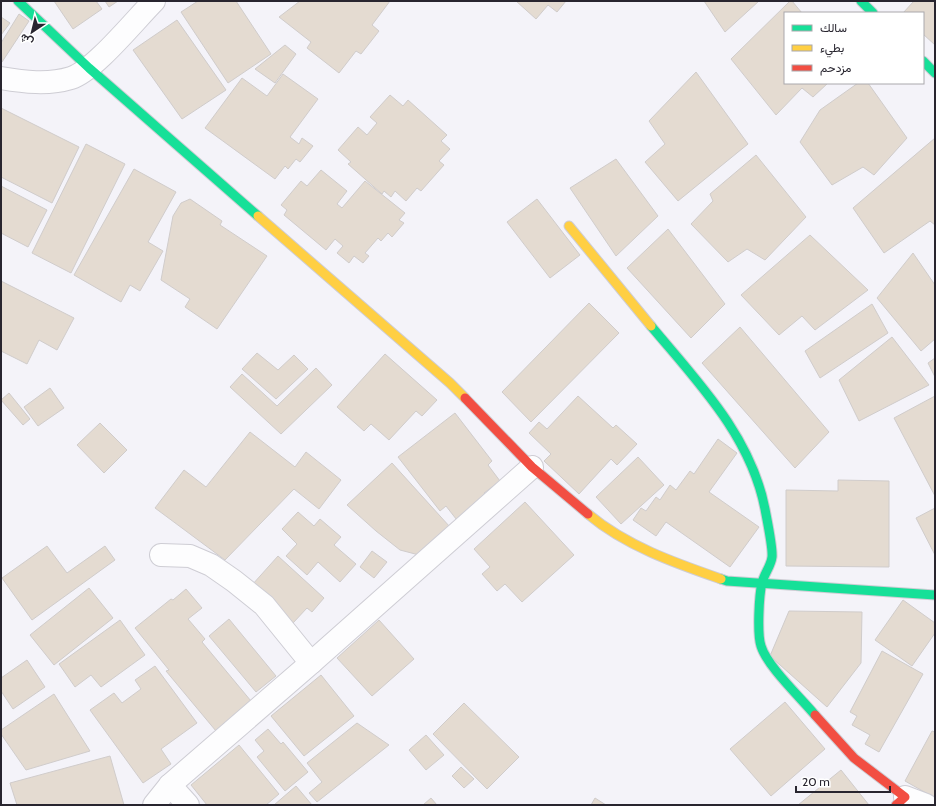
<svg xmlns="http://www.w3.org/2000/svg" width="936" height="806" viewBox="0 0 936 806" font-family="Cabin,Vazirmatn,sans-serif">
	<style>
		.building { fill: #e4dbd1; stroke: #d0cccb }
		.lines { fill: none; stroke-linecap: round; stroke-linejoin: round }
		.street-casing { stroke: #cecdd4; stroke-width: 24 }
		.fast-casing { stroke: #cecdd4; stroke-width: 11 }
		.slow-casing { stroke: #cecdd4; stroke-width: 11 }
		.jam-casing { stroke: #cecdd4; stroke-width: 11 }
		.street { stroke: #fdfdfe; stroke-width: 22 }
		.fast { stroke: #16e098; stroke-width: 9 }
		.slow { stroke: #ffcf43; stroke-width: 9 }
		.jam { stroke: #f24e42; stroke-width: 9 }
	</style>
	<rect width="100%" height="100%" fill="#f4f3f9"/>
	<g class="building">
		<path d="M54 1H96L102 9 73 29Z"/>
		<path d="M105 1H118L109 7Z"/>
		<path d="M198 1H236L271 54 228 83 181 12Z"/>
		<path d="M300 1H390L372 25 379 31 361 54 356 51 339 73 307 48 311 42 279 17Z"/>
		<path d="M516 1H566L557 12 548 5 536 19Z"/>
		<path d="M704 1H759L725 32Z"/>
		<path d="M790 1H792L802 13H785V83H828L813 97 802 88 776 115 731 59Z"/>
		<path d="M914 1H935V45L923 34V13H903Z"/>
		<path d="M19 14 29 21 2 62 1 43Z"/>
		<path d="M1 17 10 23 1 35Z"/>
		<path d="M177 20 226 90 182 119 133 50Z"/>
		<path d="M285 45 296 54 275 83 255 69Z"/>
		<path d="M696 72 748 144 678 201 645 162 665 144 649 121Z"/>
		<path d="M283 74 318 99 290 137 299 144 302 138 313 146 300 162 296 159 288 169 285 166 275 179 205 128 242 78 267 96Z"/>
		<path d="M858 83H868L907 138 874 175 863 167 832 185 800 142 820 110Z"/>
		<path d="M390 95 403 106 408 100 447 135 441 141 450 149 439 161 444 165 421 191 417 188 406 201 395 191 391 197 384 191 382 194 348 164 351 162 338 150 358 127 367 135 377 123 370 117Z"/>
		<path d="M1 108 79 147 52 203 1 177Z"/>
		<path d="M935 138V225L930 221 884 253 853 208Z"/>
		<path d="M86 144 125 164 71 273 32 253Z"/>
		<path d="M756 155 806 217 765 260 747 249 728 262 691 224 713 201 710 194Z"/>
		<path d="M616 159 658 216 616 256 570 188Z"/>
		<path d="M134 169 176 192 148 242 163 251 140 291 130 285 121 302 74 275Z"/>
		<path d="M321 170 347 191 337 204 342 208 365 181 405 213 399 220 404 223 392 237 388 233 381 241 378 238 365 253 369 256 363 263 354 256 349 263 337 253 343 246 335 239 326 250 284 215 287 210 281 205 301 181 307 186Z"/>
		<path d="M1 186 47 210 28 247 1 233Z"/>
		<path d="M190 199 222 221 220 225 267 256 217 329 185 307 190 299 161 280 173 216 181 203Z"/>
		<path d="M537 199 580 255 550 278 507 222Z"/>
		<path d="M668 229 725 304 691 338 627 268Z"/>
		<path d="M810 235 868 290 815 330 802 316 779 335 741 295Z"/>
		<path d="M913 253 935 285V339L921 351 877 298Z"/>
		<path d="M1 281 74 318 57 350 39 340 27 364 1 351Z"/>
		<path d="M589 303 619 333 531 422 502 392Z"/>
		<path d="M872 304 888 333 820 378 805 351Z"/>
		<path d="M740 327 829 432 795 468 702 363Z"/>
		<path d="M892 337 929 385 859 421 839 380Z"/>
		<path d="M257 353 278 370 294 355 308 369 276 399 242 369Z"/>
		<path d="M385 354 437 400 422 416 416 411 389 440 371 424 364 431 337 407Z"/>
		<path d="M935 358V377L928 363Z"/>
		<path d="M316 368 332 385 281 434 230 387 242 374 277 406Z"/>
		<path d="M50 388 64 408 38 426 24 407Z"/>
		<path d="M9 393 30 419 23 425 1 400Z"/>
		<path d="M578 396 613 428 616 425 637 444 617 465 611 459 579 494 544 461 551 454 529 433 539 422 547 429Z"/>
		<path d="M935 396V496L894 418Z"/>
		<path d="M455 413 492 461 488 465 500 481 484 493 490 501 460 524 446 506 440 511 398 457Z"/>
		<path d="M100 423 127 450 104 473 77 445Z"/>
		<path d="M250 432 295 467 306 452 341 480 319 509 294 489 225 560 155 508 184 470 206 487Z"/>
		<path d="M718 439 737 453 709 492 759 527 730 567 666 522 656 536 633 520 641 508 646 511 656 497 660 500 670 485 676 490 690 471 694 474Z"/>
		<path d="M638 457 664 485 621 524 596 497Z"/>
		<path d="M392 463 450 527 419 555 400 550 376 531 347 505Z"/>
		<path d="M838 480 889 481V567L786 566V490L838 491Z"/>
		<path d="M525 502 574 555 522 602 505 584 497 591 482 574 490 567 474 549Z"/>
		<path d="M935 508V555L916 518Z"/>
		<path d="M298 512 314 526 320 519 341 537 334 545 356 564 340 582 318 562 307 575 286 556 297 544 282 529Z"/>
		<path d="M47 546 67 573 105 546 115 560 32 620 2 578Z"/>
		<path d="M372 551 387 562 374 578 360 567Z"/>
		<path d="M278 556 324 598 312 612 307 608 293 623 252 585Z"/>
		<path d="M89 588 113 618 54 665 30 635Z"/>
		<path d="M186 589 202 608 188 619 205 639 202 642 251 701 216 731 166 671 169 670 135 628 171 599 173 600Z"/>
		<path d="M903 600 935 623V633L912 666 875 640Z"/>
		<path d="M789 611 862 612 861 663 827 707 770 656Z"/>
		<path d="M229 619 276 676 256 692 209 636Z"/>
		<path d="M120 620 145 655 101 687 91 675 75 687 59 664Z"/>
		<path d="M379 620 414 659 372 696 337 658Z"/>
		<path d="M882 651 923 674 879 752 865 744 870 735 852 725 857 716 850 712Z"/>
		<path d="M27 660 45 687 13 709 1 691V678Z"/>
		<path d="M155 666 197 723 161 749 171 764 143 783 90 710 114 693 122 703 141 689 135 680Z"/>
		<path d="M321 675 354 716 304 756 271 716Z"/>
		<path d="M54 694 90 751 26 770 1 734V730Z"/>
		<path d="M785 702 825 749 771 796 730 749Z"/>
		<path d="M464 703 519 757 487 789 433 734Z"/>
		<path d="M357 723 389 745 317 802 309 793 322 782 307 763Z"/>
		<path d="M268 729 281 744 283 742 308 772 285 791 257 757 264 751 255 740Z"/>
		<path d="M932 731 935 732V798L905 781Z"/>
		<path d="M426 735 444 755 426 770 409 750Z"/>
		<path d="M239 745 279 794 266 805H207L191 785Z"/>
		<path d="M110 756 124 805H17L10 783Z"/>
		<path d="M461 767 474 779 464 788 452 776Z"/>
		<path d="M841 770 869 805H798Z"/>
		<path d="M296 786 312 805H274Z"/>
		<path d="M431 798 437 805H423Z"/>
		<path d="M595 798 606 805H591Z"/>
	</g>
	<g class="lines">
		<defs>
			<g id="street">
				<path d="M1 78C24 82 48 85 71 78 94 71 135 20 154 1"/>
				<path d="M161 555 190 556 211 565 234 581 264 605 311 663"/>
				<path d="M170 785 188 805"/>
				<path d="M905 797 926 805"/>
				<path d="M154 805 170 785 311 663 532 467"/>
			</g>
			<g id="fast">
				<path d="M18 1 89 68 258 216"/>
				<path d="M861 1 873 13"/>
				<path d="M923 61 935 73"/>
				<path d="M651 326C697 381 751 436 765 509 767 520 773 548 772 557 771 566 764 574 762 583 759 595 757 634 761 646 767 666 801 698 815 715"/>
				<path d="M721 579 727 581 935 595"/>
			</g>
			<g id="slow">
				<path d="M258 216 450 383 465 398"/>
				<path d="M569 226 651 326"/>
				<path d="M588 514C626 546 675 563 721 579"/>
			</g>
			<g id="jam">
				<path d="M465 398 532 467 588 514"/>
				<path d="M815 715 854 758 905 797 896 805"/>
			</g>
		</defs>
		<use href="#street" class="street-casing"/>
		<use href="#fast" class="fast-casing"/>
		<use href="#slow" class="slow-casing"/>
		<use href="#jam" class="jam-casing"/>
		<use href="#street" class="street"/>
		<use href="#fast" class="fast"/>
		<use href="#slow" class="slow"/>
		<use href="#jam" class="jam"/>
	</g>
	<rect width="936" height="806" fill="none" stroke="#28252f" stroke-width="4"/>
	<rect x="784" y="12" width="140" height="72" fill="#ffffff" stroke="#a9a8ac"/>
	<rect x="792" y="25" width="20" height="6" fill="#16e098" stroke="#a9a8ac"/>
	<text x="820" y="32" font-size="12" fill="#28252f">سالك</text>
	<rect x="792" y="45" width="20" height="6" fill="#ffcf43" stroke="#a9a8ac"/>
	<text x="820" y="52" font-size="12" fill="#28252f">بطيء</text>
	<rect x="792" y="65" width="20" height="6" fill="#f24e42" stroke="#a9a8ac"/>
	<text x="820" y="72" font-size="12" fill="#28252f">مزدحم</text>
	<g transform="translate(32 32) rotate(215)" stroke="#ffffff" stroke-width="3" paint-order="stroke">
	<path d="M0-3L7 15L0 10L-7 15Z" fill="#28252f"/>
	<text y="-6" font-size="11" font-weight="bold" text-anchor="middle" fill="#28252f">ش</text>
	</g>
	<path d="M796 786v6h94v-6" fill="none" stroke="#28252f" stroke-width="2"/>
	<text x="802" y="786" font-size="12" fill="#28252f" stroke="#ffffff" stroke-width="3" paint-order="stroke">20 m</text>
</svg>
